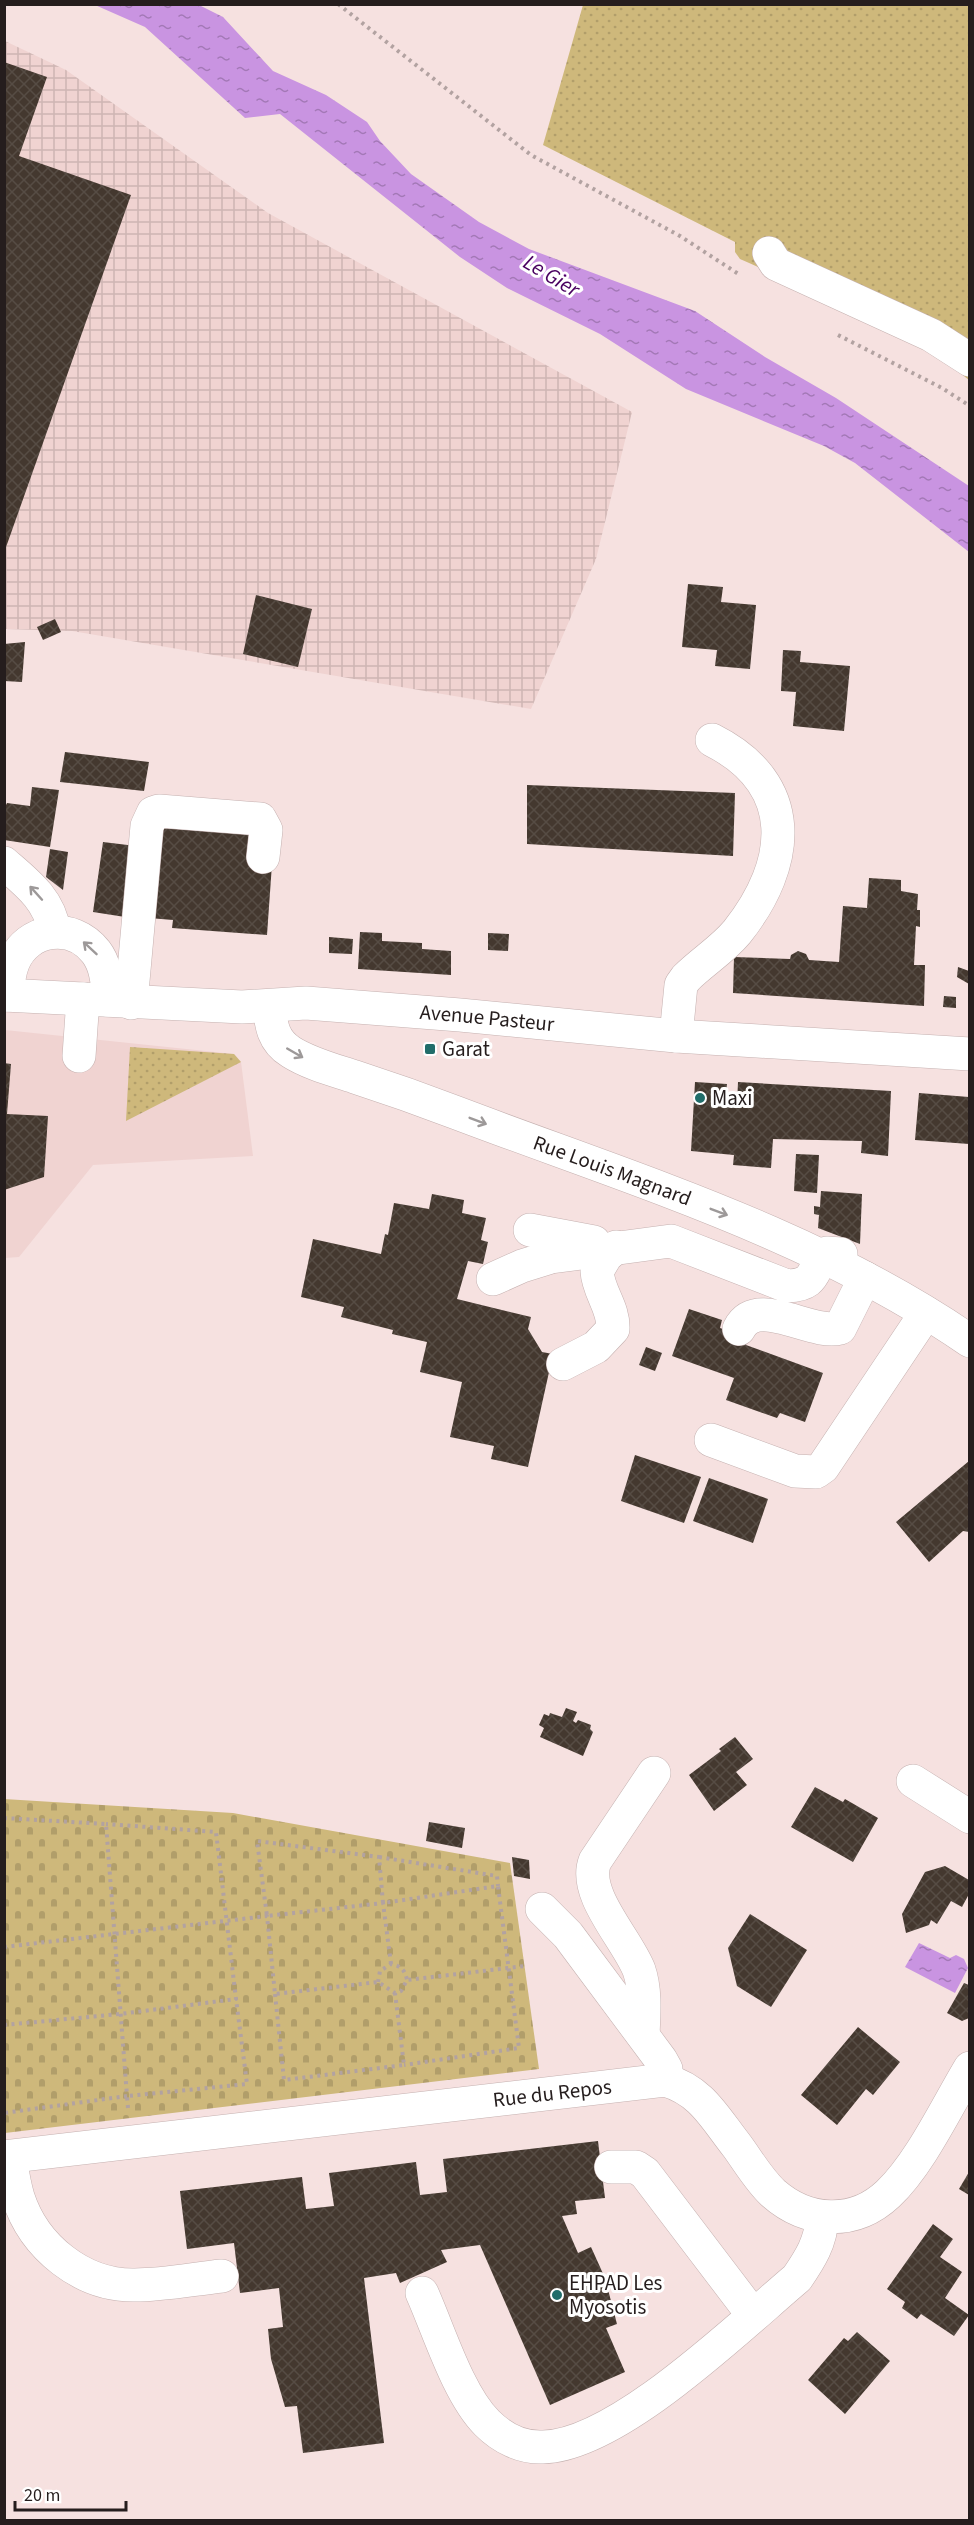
<svg xmlns="http://www.w3.org/2000/svg" width="974" height="2525" viewBox="0 0 974 2525" font-family="'Source Sans 3',sans-serif">
	<style>
		.built { fill: #f0d3d1 }
		.industrial { fill: url(#industrial-grid) }
		.cemetery { fill: url(#cemetery-stones) }
		.park { fill: url(#park-dots) }
		.water { fill: url(#water-ripples) }
		.building { fill: url(#building-cross-hatch) }
		.lines { fill: none; stroke-linecap: round; stroke-linejoin: round }
		.minor-casing { stroke: #c5b1b0; stroke-width: 34 }
		.major-casing { stroke: #c5b1b0; stroke-width: 34 }
		.path { stroke: #b2a2a1; stroke-width: 4; stroke-dasharray: 3 4.5; stroke-linecap: butt }
		.minor { stroke: #fff; stroke-width: 33 }
		.major { stroke: #fff; stroke-width: 33 }
		.oneway { stroke: #9d9999 }
		.poi-dot { fill: #216d6a; stroke: #fff; stroke-width: 2 }
		.labels { text-anchor: middle; stroke-width: 6; stroke-linejoin: round; paint-order: stroke }
		.street-label { font-size: 21px; fill: #251d1d; stroke: #fff }
		.poi-label { font-size: 21px; fill: #251d1d; stroke: #fff; text-anchor: start }
		.water-label { font-size: 22px; font-style: italic; fill: #490060; stroke: #fff }
	</style>
	<defs>
		<pattern id="industrial-grid" width="8" height="8" patternUnits="userSpaceOnUse" patternTransform="scale(1.5)"><rect width="8" height="8" fill="#f0d3d1"/><path d="M0 4h8M4 0v8" fill="none" stroke="#ceb5b3"/></pattern>
		<pattern id="cemetery-stones" width="16" height="16" patternUnits="userSpaceOnUse" patternTransform="scale(1.5)"><rect width="16" height="16" fill="#ceb87b"/><path d="M2 7V4a2 2 0 0 1 4 0v3zM10 15v-3a2 2 0 0 1 4 0v3z" fill="#b19e6a"/></pattern>
		<pattern id="park-dots" width="8" height="8" patternUnits="userSpaceOnUse" patternTransform="scale(1.5)"><rect width="8" height="8" fill="#ceb87b"/><path d="M2 2h.1M6 6h.1" fill="none" stroke="#b19e6a" stroke-width="1.8" stroke-linecap="round"/></pattern>
		<pattern id="water-ripples" width="26" height="14" patternUnits="userSpaceOnUse" patternTransform="scale(1.5)"><rect width="26" height="14" fill="#c994e1"/><path d="M2 4q2-2 4 0t4 0M15 11q2-2 4 0t4 0" fill="none" stroke="#a378b6"/></pattern>
		<pattern id="building-cross-hatch" width="8" height="8" patternUnits="userSpaceOnUse" patternTransform="scale(1.5)"><rect width="8" height="8" fill="#44382f"/><path d="M0 0l8 8M0 8l8-8" fill="none" stroke="#564c44"/></pattern>
	</defs>
	<rect width="100%" height="100%" fill="#f6e1e0"/>
	<path class="built" d="M5 1030 234 1054 241 1062 253 1156 93 1165 19 1257 5 1258Z"/>
	<path class="industrial" d="M5 41 66 70 268 213 632 412 596 559 531 709 72 631 5 629Z"/>
	<path class="cemetery" d="M4 1799 233 1813 510 1863 539 2069 5 2133Z"/>
	<g class="park">
		<path d="M583 5H969V380C902 326 818 294 740 259L735 252V242L543 145Z"/>
		<path d="M130 1047 234 1054 241 1062 126 1121Z"/>
	</g>
	<g class="water">
		<path d="M95 5H199L223 17 273 71 326 95 367 122 380 141 411 174 479 222 529 249 695 311 765 357 836 398 969 486V552L855 463 824 446 686 389 600 334 507 288 460 257 280 114 245 118 145 27Z"/>
		<path d="M919 1943 950 1958 956 1955 964 1959 968 1968 955 1993 905 1967Z"/>
	</g>
	<g class="building">
		<path d="M4 62 47 77 19 156 131 195 5 550Z"/>
		<path d="M688 584 723 587 721 602 756 605 750 669 715 666 717 650 682 647Z"/>
		<path d="M256 595 312 609 298 667 243 654Z"/>
		<path d="M55 619 61 632 43 640 37 627Z"/>
		<path d="M25 642 22 682 4 681V644Z"/>
		<path d="M783 650 801 651 800 662 850 666 844 731 793 726 796 692 781 691Z"/>
		<path d="M65 752 149 762 144 791 60 782Z"/>
		<path d="M527 785 735 793 733 856 527 844Z"/>
		<path d="M32 787 59 790 50 847 4 840V809L7 803 30 806Z"/>
		<path d="M156 827 254 834 272 864 267 935 172 928 173 920 149 918Z"/>
		<path d="M103 842 136 846 125 917 93 912Z"/>
		<path d="M50 849 68 852 63 890 46 877Z"/>
		<path d="M869 878 901 880V891L918 894 917 910H920V927L916 926 914 965H925L924 1006 733 993 734 957 790 959 791 955 798 951 806 954 809 960 839 962 843 906 867 908Z"/>
		<path d="M360 932 382 933V941L422 943V949L451 951V975L358 969Z"/>
		<path d="M488 933 509 934 508 951 488 950Z"/>
		<path d="M329 937 353 939 352 954 329 953Z"/>
		<path d="M958 967 969 971V984L957 977Z"/>
		<path d="M944 996 956 997V1008L943 1007Z"/>
		<path d="M4 1063 11 1064 7 1114 48 1116 44 1177 4 1190Z"/>
		<path d="M695 1082 727 1084 725 1104 737 1105 738 1082 891 1091 888 1156 861 1153 862 1141 773 1139 771 1168 733 1165 734 1155 691 1151Z"/>
		<path d="M919 1093 969 1097V1144L915 1140Z"/>
		<path d="M796 1154 819 1155 817 1193 794 1191Z"/>
		<path d="M821 1191 862 1194 860 1244 818 1228 819 1215 814 1214V1206L820 1207Z"/>
		<path d="M432 1194 464 1200 462 1213 486 1218 481 1240 488 1242 483 1264 468 1261 457 1299 531 1317 528 1329 542 1352 553 1354 528 1467 491 1459 494 1446 450 1437 462 1382 420 1372 427 1342 392 1334 393 1330 341 1317 344 1307 301 1297 313 1239 381 1254 385 1234 388 1235 394 1203 429 1209Z"/>
		<path d="M689 1309 722 1320 720 1328 748 1338 746 1345 823 1373 805 1422 780 1413 777 1418 726 1400 734 1378 672 1356Z"/>
		<path d="M646 1347 662 1353 655 1371 639 1365Z"/>
		<path d="M635 1455 701 1477 684 1523 621 1501Z"/>
		<path d="M969 1461V1532L963 1531 929 1562 896 1522Z"/>
		<path d="M709 1478 768 1499 753 1543 693 1521Z"/>
		<path d="M566 1708 577 1712 573 1721 576 1723 578 1720 591 1725 590 1729 593 1732 583 1756 540 1737 544 1728 539 1725 544 1714 549 1716 550 1713 562 1717Z"/>
		<path d="M735 1737 753 1759 736 1772 747 1785 714 1811 689 1775 721 1751 719 1749Z"/>
		<path d="M815 1787 843 1802 845 1799 878 1818 853 1862 791 1827Z"/>
		<path d="M429 1822 465 1828 462 1848 426 1841Z"/>
		<path d="M512 1857 529 1860 530 1879 514 1876Z"/>
		<path d="M945 1866 969 1880V1894L962 1907 951 1901 937 1924 931 1920 929 1925 906 1933 902 1914 925 1872Z"/>
		<path d="M750 1914 807 1950 771 2007 737 1986 728 1948Z"/>
		<path d="M964 1983 969 1985V2018L962 2021 947 2013Z"/>
		<path d="M858 2027 900 2062 873 2095 866 2089 837 2125 801 2095Z"/>
		<path d="M598 2141 605 2198 575 2201 577 2214 562 2216 578 2253 591 2247 605 2278 617 2324 606 2328 625 2372 550 2405 480 2245 441 2250 447 2262 400 2283 396 2273 364 2278 384 2443 303 2453 297 2406 285 2407 271 2359 268 2329 283 2327 279 2288 240 2293 234 2243 187 2249 180 2191 302 2177 306 2209 334 2206 329 2173 416 2162 420 2195 447 2192 443 2159Z"/>
		<path d="M969 2172V2195L959 2189Z"/>
		<path d="M933 2224 953 2239 940 2257 962 2272 945 2298 969 2315 954 2336 921 2314 917 2319 902 2308 905 2302 887 2289Z"/>
		<path d="M857 2332 890 2361 845 2414 808 2380 844 2338 848 2341Z"/>
	</g>
	<g class="lines">
		<defs>
			<g id="minor">
				<path d="M769 253 776 264 931 335 970 360"/>
				<path d="M4 863C26 882 50 900 54 931"/>
				<path d="M7 995C8 984 9 973 13 963 27 928 72 921 96 952 106 965 108 984 108 1000"/>
				<path d="M131 1003 147 826 153 813 159 811 260 819 266 830 263 857"/>
				<path id="s1" d="M269 1006C271 1025 273 1041 291 1052 310 1064 334 1070 355 1077 389 1088 423 1100 457 1113 631 1179 815 1234 970 1341"/>
				<path d="M676 1036 681 985 686 978C702 962 722 950 737 932 792 863 799 784 712 740"/>
				<path d="M79 1056 83 999"/>
				<path d="M530 1230 594 1242"/>
				<path d="M493 1279 522 1266 551 1257 671 1241 787 1286C820 1285 810 1267 827 1253L841 1254"/>
				<path d="M739 1329C757 1294 811 1336 840 1328L865 1278"/>
				<path d="M563 1364 596 1347 613 1329C614 1307 598 1292 597 1271L606 1256 616 1247"/>
				<path d="M711 1440 795 1471 816 1472 823 1467 926 1313"/>
				<path d="M913 1781 970 1817"/>
				<path d="M542 1909 568 1935 661 2060 666 2069 665 2080"/>
				<path d="M643 2035C644 2014 646 1990 639 1970 627 1939 582 1894 595 1861L654 1773"/>
				<path id="s2" d="M4 2157 665 2080C702 2091 714 2117 737 2146 748 2161 759 2180 773 2193 807 2223 854 2226 888 2194 920 2164 947 2106 970 2068"/>
				<path d="M10 2157C12 2170 14 2184 18 2197 34 2247 82 2286 135 2285 164 2285 193 2279 222 2276"/>
				<path d="M611 2167H636L645 2173 753 2315"/>
				<path d="M422 2293C439 2331 458 2394 487 2423 502 2438 522 2448 543 2447 617 2446 740 2326 797 2278 810 2259 821 2242 822 2218"/>
			</g>
			<g id="major">
				<path id="s3" d="M4 995 242 1007 306 1003 460 1015 676 1036 970 1054"/>
			</g>
		</defs>
		<use href="#minor" class="minor-casing"/>
		<use href="#major" class="major-casing"/>
		<g class="path">
			<path d="M338 4 531 155 680 236 740 275"/>
			<path d="M838 335 942 388 970 406"/>
			<path d="M4 1818 106 1824 127 2096 4 2113"/>
			<path d="M379 1857 497 1876 498 1886"/>
			<path d="M4 1947 267 1916 275 1994 378 1982 395 1993 401 1991 407 1980 525 1966"/>
			<path d="M391 1964 383 1903 267 1916 257 1841 379 1857 383 1903 498 1886 519 2048 404 2065"/>
			<path d="M378 1982 380 1971 391 1964C401 1966 405 1970 407 1980"/>
			<path d="M275 1994 284 2080 404 2065 395 1993"/>
			<path d="M4 2025 120 2014 236 1999 216 1832 106 1824"/>
			<path d="M128 2108 127 2096 247 2084 236 1999"/>
		</g>
		<use href="#minor" class="minor"/>
		<use href="#major" class="major"/>
	</g>
	<defs><path id="oneway-shaft" d="M-6 0H5M1.5-3L5.5 0L1.5 3" fill="none" stroke-width="1.6" stroke-linecap="round" stroke-linejoin="round" transform="scale(1.5)"/></defs>
	<g class="oneway">
		<use href="#oneway-shaft" transform="translate(36 893) rotate(-132)"/>
		<use href="#oneway-shaft" transform="translate(90 948) rotate(-137)"/>
		<use href="#oneway-shaft" transform="translate(295 1053) rotate(30)"/>
		<use href="#oneway-shaft" transform="translate(478 1121) rotate(21)"/>
		<use href="#oneway-shaft" transform="translate(719 1212) rotate(21)"/>
	</g>
	<g class="poi-dot">
		<rect x="424" y="1043" width="12" height="12" rx="3"/>
		<circle cx="700" cy="1098" r="6"/>
		<circle cx="557" cy="2295" r="6"/>
	</g>
	<g class="labels">
		<g class="street-label">
			<text dy="7" stroke="none"><textPath href="#s3" startOffset="484">Avenue Pasteur</textPath></text>
			<text dy="7" stroke="none"><textPath href="#s1" startOffset="396">Rue Louis Magnard</textPath></text>
			<text dy="7" stroke="none"><textPath href="#s2" startOffset="552">Rue du Repos</textPath></text>
		</g>
		<g class="poi-label">
			<text x="442" y="1056">Garat</text>
			<text x="712" y="1105">Maxi</text>
			<text x="569" y="2290">EHPAD Les<tspan x="569" dy="24">Myosotis</tspan></text>
		</g>
		<g class="water-label">
			<text transform="translate(552 275) rotate(31)" y="8">Le Gier</text>
		</g>
	</g>
	<rect width="974" height="2525" fill="none" stroke="#251d1d" stroke-width="12"/>
	<path d="M15 2501v9h111v-9" fill="none" stroke="#251d1d" stroke-width="3"/>
	<text x="24" y="2501" font-size="18" fill="#251d1d" stroke="#ffffff" stroke-width="4.5" paint-order="stroke">20 m</text>
</svg>
